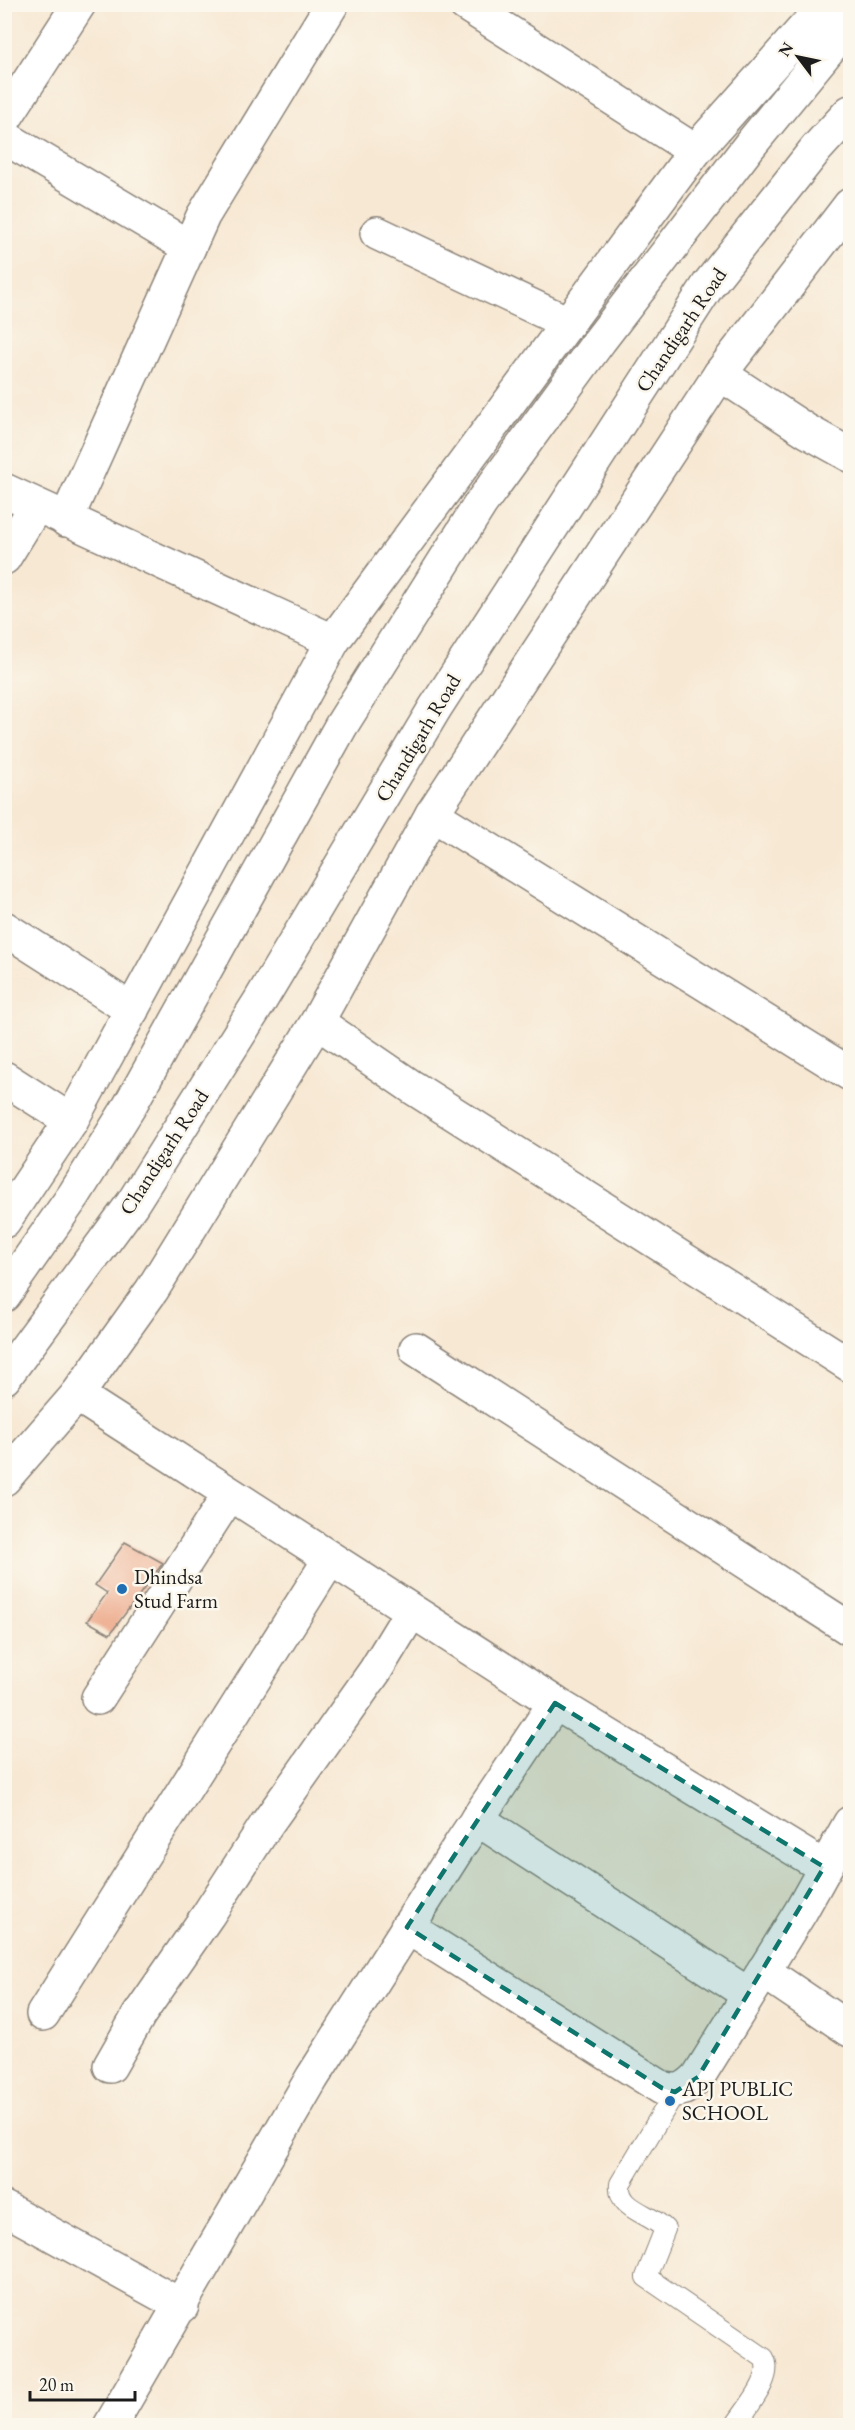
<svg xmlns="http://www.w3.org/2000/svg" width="855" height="2430" viewBox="0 0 855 2430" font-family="'EB Garamond',serif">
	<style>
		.building { fill: #eca585 }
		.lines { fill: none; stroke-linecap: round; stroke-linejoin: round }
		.lane-casing { stroke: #8a8278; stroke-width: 22 }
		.street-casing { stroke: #8a8278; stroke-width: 36 }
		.secondary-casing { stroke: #8a8278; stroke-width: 36 }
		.highway-casing { stroke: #8a8278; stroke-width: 36 }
		.lane { stroke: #fff; stroke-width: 20 }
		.street { stroke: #fff; stroke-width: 33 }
		.secondary { stroke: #fff; stroke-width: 33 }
		.highway { stroke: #fff; stroke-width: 33 }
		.marked { fill: #0f766e; fill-opacity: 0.2; stroke: #0f766e; stroke-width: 4.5; stroke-dasharray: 12 8; stroke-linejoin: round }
		.poi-dot { fill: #1f6fb2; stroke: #fbf7ec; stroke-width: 2 }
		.labels { text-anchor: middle; stroke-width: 5; stroke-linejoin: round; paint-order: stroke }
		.street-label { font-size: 21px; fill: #1c1c1c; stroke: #fbf7ec }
		.poi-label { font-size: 21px; fill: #1c1c1c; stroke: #fbf7ec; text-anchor: start }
	</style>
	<rect width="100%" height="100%" fill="#fbf7ec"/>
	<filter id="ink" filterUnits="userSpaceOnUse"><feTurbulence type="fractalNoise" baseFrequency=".0167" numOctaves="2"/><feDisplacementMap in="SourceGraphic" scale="12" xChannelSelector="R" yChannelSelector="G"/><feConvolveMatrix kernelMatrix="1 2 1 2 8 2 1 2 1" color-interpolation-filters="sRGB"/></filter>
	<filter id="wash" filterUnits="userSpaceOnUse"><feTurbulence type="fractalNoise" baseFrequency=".008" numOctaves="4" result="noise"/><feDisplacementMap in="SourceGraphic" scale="24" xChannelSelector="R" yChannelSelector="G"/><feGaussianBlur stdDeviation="1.35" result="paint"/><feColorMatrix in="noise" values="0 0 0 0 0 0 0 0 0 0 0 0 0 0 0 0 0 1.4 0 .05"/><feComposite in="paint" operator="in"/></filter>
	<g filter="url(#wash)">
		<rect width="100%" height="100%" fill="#f7e8d3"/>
		<g id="blocks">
			<path class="building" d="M125 1542 163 1563 110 1634 87 1621 107 1593 95 1585Z"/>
		</g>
	</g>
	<g filter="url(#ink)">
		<use href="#blocks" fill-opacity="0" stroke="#8a8278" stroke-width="1.5"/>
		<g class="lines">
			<defs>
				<path id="lane" d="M675 2092 620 2184C617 2210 651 2213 665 2229L646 2277 764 2358C775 2378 746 2408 735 2426"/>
				<g id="street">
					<path d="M465 4 695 151"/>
					<path d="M4 120 79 4"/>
					<path d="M4 137 189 247"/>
					<path d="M377 233 568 323"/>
					<path d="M720 374 807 431 850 455"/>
					<path d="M4 490 333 641"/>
					<path d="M66 520 203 216 332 4"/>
					<path d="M4 558 36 506"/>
					<path d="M432 814 850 1074"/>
					<path d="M4 928 132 1010"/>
					<path d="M317 1022 412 1087 850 1365"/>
					<path d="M4 1078 71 1121"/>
					<path d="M416 1349 850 1629"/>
					<path d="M77 1395 555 1703 824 1867"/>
					<path d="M98 1698 229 1495"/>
					<path d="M477 1819 748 1994"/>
					<path d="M407 1927 662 2088C679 2093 686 2089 698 2077L801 1911 850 1823"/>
					<path d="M763 1971 850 2030"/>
					<path d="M43 2014 330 1559"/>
					<path d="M110 2066 139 2015 208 1915 266 1825 375 1671 411 1612"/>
					<path d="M4 2208 182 2306"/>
					<path d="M110 2426 312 2078 460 1845 555 1703"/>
				</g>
				<g id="secondary">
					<path d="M4 1221 71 1121 333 641 695 151 826 4"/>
					<path d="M4 1479 77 1395 152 1290 317 1022 432 814 720 374 850 205"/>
				</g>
				<g id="highway">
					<path d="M4 1295 74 1195 129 1107 341 726 481 503 600 340 750 145 850 23"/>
					<path d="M4 1378 132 1204 260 1001 435 708 709 284 816 149 850 112"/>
				</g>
			</defs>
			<use href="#lane" class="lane-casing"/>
			<use href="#street" class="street-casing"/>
			<use href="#secondary" class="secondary-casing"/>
			<use href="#highway" class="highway-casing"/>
			<use href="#lane" class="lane"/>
			<use href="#street" class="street"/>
			<use href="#secondary" class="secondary"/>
			<use href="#highway" class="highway"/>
		</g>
	</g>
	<path class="marked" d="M555 1703 824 1867 698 2077 675 2092 662 2088 407 1927Z"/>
	<g class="poi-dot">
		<circle cx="122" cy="1589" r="6"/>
		<circle cx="670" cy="2101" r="6"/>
	</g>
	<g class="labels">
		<g class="street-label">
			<text transform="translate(681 330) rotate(-56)" y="7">Chandigarh Road</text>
			<text transform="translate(418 738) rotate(-59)" y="7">Chandigarh Road</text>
			<text transform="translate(164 1152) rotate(-57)" y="7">Chandigarh Road</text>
		</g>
		<g class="poi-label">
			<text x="134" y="1584">Dhindsa<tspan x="134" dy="24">Stud Farm</tspan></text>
			<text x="682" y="2096">APJ PUBLIC<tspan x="682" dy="24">SCHOOL</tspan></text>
		</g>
	</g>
	<rect width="855" height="2430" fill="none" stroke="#fbf7ec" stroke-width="24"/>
	<g transform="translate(798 57) rotate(302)" stroke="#fbf7ec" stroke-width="4.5" paint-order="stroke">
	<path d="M0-4.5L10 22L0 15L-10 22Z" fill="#1c1c1c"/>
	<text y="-9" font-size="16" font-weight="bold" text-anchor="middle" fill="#1c1c1c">N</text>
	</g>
	<path d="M30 2391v9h105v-9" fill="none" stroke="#1c1c1c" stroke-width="3"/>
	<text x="39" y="2391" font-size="18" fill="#1c1c1c" stroke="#fbf7ec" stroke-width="4.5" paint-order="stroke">20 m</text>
</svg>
